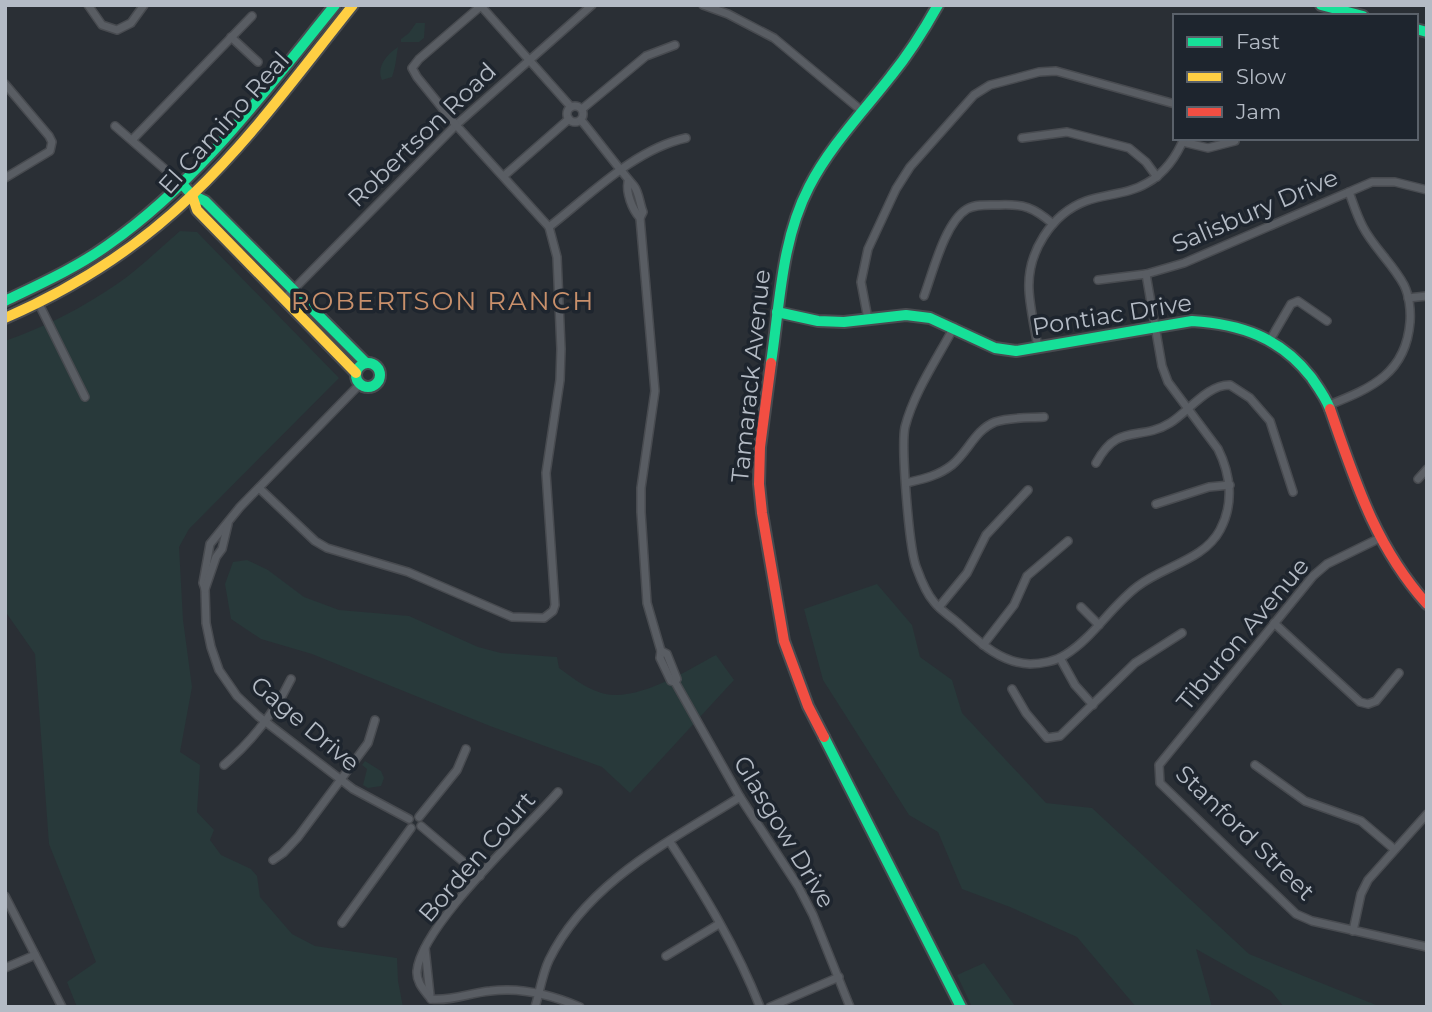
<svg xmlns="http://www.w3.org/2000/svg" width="1432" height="1012" viewBox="0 0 1432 1012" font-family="Montserrat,sans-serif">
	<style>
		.green { fill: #28393a }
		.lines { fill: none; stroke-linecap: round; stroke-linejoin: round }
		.street-casing { stroke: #484b50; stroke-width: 10 }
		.fast-casing { stroke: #484b50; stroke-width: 14 }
		.slow-casing { stroke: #484b50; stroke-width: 14 }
		.jam-casing { stroke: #484b50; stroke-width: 14 }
		.street { stroke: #595d63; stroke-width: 7 }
		.fast { stroke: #16e098; stroke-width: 10 }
		.slow { stroke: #ffcf43; stroke-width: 10 }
		.jam { stroke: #f24e42; stroke-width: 10 }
		.labels { text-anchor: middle; stroke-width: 7; stroke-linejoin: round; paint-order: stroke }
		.street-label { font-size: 24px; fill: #b4bbc5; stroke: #1e252e }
		.neighbourhood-label { font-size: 26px; letter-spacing: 2px; fill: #c9906b; stroke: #1e252e }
	</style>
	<rect width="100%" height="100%" fill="#2a2f35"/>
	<g class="green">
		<path d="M416 23H425L424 38 419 42H401V39L409 33Z"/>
		<path d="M398 47C396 58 396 66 392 77L382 80C376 67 387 54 398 47Z"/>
		<path d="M180 231 197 232 339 378 189 529 179 547 183 620 192 687 180 752 200 765 197 812 214 830 210 840 221 855 251 869 257 876 260 897 292 934 315 946 397 958 398 981 403 1007H77L67 982 96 962 49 844 35 654 5 611V341C45 327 82 308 117 284 139 269 159 249 180 231Z"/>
		<path d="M247 560 268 570 304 597 339 610 409 616 478 647 501 653 557 657 559 668C570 676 583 686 596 691 630 707 686 671 716 655L734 680 630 793 602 767 490 726 312 654 261 639 231 619 225 584 233 562Z"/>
		<path d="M877 584 912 625 920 657 952 680 962 713 1046 803 1092 808 1249 954 1381 1007H1284L1271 991 1196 949 1212 1007H1136L1077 937 1010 907 962 889 938 832 909 815 823 680 804 609Z"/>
		<path d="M365 761 381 771 384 778 381 786 368 788 363 785 367 769 362 765Z"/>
		<path d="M984 963 1015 1006 1016 1007H972L957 975Z"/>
	</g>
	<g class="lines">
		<defs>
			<g id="street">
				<path d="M88 5 102 25 117 30 131 23 144 5"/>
				<path d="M703 5 728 14 774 38 862 111"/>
				<path d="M481 6 571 107"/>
				<path d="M231 37 258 62"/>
				<path d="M5 84 49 136 52 142 50 151 5 178"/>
				<circle cx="575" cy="114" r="8"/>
				<path d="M582 109 646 56 675 45"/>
				<path d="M581 120C599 142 616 165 634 186 639 192 640 205 643 212L640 218 655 391 641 488V512L647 603 661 651 660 658 671 681 675 682 740 797 798 886 813 915 850 1007"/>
				<path d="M115 126 182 184"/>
				<path d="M1022 138 1067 132 1129 148 1146 162 1157 177"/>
				<path d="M132 140 252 16"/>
				<path d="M1183 142 1208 148 1235 141V138"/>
				<path d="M505 175 569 119"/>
				<path d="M628 182C626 193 632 209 640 218"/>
				<path d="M549 227C590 195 635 149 686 138"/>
				<path d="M1098 280 1146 274 1184 263 1372 182H1395L1427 190"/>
				<path d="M924 296C933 272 945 222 967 209 976 204 988 205 999 205 1024 204 1033 207 1053 224"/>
				<path d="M285 298 456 125 592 5"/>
				<path d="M1408 298 1427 296"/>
				<path d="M38 302 85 397"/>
				<path d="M868 319 861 282 868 249 896 189 910 167 974 95 990 85 1039 72 1056 71 1175 104"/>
				<path d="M954 327C937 359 914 392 905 427 901 446 909 551 917 569 921 580 926 593 934 602 940 610 950 616 958 623 978 641 1000 663 1030 664 1041 664 1056 661 1065 655 1094 637 1111 606 1138 586 1164 566 1204 560 1220 530 1234 504 1231 475 1218 449L1168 382 1162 366 1146 274"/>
				<path d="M1270 340 1291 304 1298 301 1327 321"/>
				<path d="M1038 348C1035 329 1030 309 1029 290 1027 253 1051 214 1086 201 1106 194 1129 194 1147 183 1164 174 1177 156 1184 138"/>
				<path d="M360 384 240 507 210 544 203 583 205 589 206 623 211 647 219 670 237 696 258 716 353 789 409 819"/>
				<path d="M1329 405C1372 388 1406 373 1410 322 1411 310 1409 295 1404 285 1393 264 1374 248 1363 227 1357 216 1353 203 1349 192"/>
				<path d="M1096 463C1118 422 1139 442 1170 423 1188 412 1208 384 1230 385L1250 398 1270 421 1293 492"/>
				<path d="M1418 479 1427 469"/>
				<path d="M906 483C923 479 938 476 952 465 968 452 975 430 995 422 1010 417 1028 418 1044 417"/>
				<path d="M259 488 315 541 327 548 408 572 512 617 544 618 553 611 555 605 546 473 560 380 561 349 557 257 549 227 456 125 417 77 412 68 419 59 482 5"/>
				<path d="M1156 504 1209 487 1230 485"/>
				<path d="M1378 539 1327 564 1313 576 1159 765 1160 783 1296 914 1312 921 1427 947"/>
				<path d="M205 589 216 557 222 549 228 524"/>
				<path d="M939 607 967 573 986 535 1028 490"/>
				<path d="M1081 607 1099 625"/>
				<path d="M1274 623 1360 702 1368 704 1376 701 1399 673"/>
				<path d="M983 645 1014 605 1027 576 1068 541"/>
				<path d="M661 651 667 654 677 679 675 682"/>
				<path d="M1060 658 1075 685 1093 705"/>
				<path d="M1012 689 1026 713 1047 738 1060 736 1135 663 1182 633"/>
				<path d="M224 765C252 741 275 712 291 679"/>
				<path d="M1255 765 1305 801 1361 821 1394 849"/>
				<path d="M419 817 457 770 466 749"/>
				<path d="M421 826 480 876"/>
				<path d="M670 842C704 894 737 948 760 1007"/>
				<path d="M273 860 283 853 298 837 368 743 375 720"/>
				<path d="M5 896 62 1007"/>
				<path d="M342 923 411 828"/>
				<path d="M1353 931 1361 894 1368 880 1427 814"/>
				<path d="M425 948 430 995"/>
				<path d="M666 956 719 924"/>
				<path d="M5 968 35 955"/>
				<path d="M431 999C424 990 416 982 417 971 421 925 526 829 558 792"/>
				<path d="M431 999C452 1001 469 993 490 991 521 987 552 995 580 1007"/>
				<path d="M535 1007C540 991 542 975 549 960 587 882 670 841 740 797"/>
				<path d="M770 1007 839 977"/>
			</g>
			<g id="fast">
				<path d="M1321 5 1363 16"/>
				<path d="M1416 29 1427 32"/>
				<path d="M183 185 192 195 205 201 366 363"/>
				<path d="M5 301C40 284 76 268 108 245 199 181 266 90 335 5"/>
				<path d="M777 312 818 321 844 322 906 315 930 318 995 348 1016 351 1192 321C1240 324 1280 337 1311 377 1318 387 1326 398 1330 409"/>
				<path d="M771 363C780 304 781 241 809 187 830 146 863 112 891 76 909 54 924 30 938 5"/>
				<circle cx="368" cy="375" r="12"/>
				<path d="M824 737 961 1007"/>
			</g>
			<g id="slow">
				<path d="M192 195 197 210 356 373"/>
				<path d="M5 318C74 288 137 248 191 196 252 138 301 70 353 5"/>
			</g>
			<g id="jam">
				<path d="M771 363 760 447 759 484 762 513 784 641 808 706 824 737"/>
				<path d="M1330 409C1355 481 1375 546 1427 604"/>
			</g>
		</defs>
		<use href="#street" class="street-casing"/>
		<use href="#fast" class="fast-casing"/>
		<use href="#slow" class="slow-casing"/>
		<use href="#jam" class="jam-casing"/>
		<use href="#street" class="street"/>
		<use href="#fast" class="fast"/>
		<use href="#slow" class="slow"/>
		<use href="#jam" class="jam"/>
	</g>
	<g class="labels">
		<g class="street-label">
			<text transform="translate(224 123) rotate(-48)" y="8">El Camino Real</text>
			<text transform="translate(422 135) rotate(-44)" y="8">Robertson Road</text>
			<text transform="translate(1255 211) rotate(-23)" y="8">Salisbury Drive</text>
			<text transform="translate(1112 315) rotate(-9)" y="8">Pontiac Drive</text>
			<text transform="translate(751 376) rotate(-84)" y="8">Tamarack Avenue</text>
			<text transform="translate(1243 634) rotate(-50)" y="8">Tiburon Avenue</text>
			<text transform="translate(305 724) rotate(40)" y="8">Gage Drive</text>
			<text transform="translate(784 832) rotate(59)" y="8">Glasgow Drive</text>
			<text transform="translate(1245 833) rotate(44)" y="8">Stanford Street</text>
			<text transform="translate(477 857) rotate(-49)" y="8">Borden Court</text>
		</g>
		<g class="neighbourhood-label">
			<text x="443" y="310">ROBERTSON RANCH</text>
		</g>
	</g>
	<rect width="1432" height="1012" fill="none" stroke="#b4bbc5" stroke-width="14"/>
	<rect x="1173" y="14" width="245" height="126" fill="#1e252e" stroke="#5a616a" stroke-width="2"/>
	<rect x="1187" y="37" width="35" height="10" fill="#16e098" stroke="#5a616a" stroke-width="2"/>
	<text x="1236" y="49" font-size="21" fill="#b4bbc5">Fast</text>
	<rect x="1187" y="72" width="35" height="10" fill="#ffcf43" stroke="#5a616a" stroke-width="2"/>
	<text x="1236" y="84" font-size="21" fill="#b4bbc5">Slow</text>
	<rect x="1187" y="107" width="35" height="10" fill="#f24e42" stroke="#5a616a" stroke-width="2"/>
	<text x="1236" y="119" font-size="21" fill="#b4bbc5">Jam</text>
</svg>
